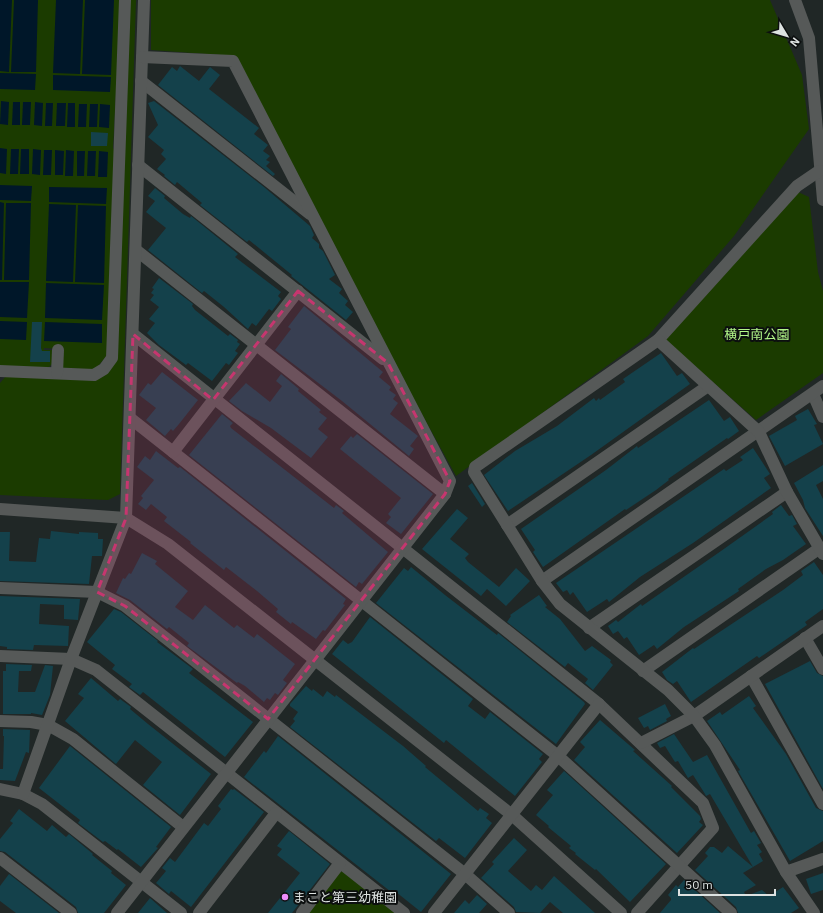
<svg xmlns="http://www.w3.org/2000/svg" width="823" height="913" viewBox="0 0 823 913" font-family="'IBM Plex Sans','Noto Sans JP',sans-serif">
	<style>
		.green { fill: #1b3b00 }
		.water { fill: #001729 }
		.building { fill: #14414b }
		.lines { fill: none; stroke-linecap: round; stroke-linejoin: round }
		.minor { stroke: #565958; stroke-width: 12 }
		.marked { fill: #c6366f; fill-opacity: 0.2; stroke: #c6366f; stroke-width: 3; stroke-dasharray: 8 5; stroke-linejoin: round }
		.poi-dot { fill: #ed8cfa; stroke: #0c0f0f; stroke-width: 1.5 }
		.labels { text-anchor: middle; stroke-width: 4; stroke-linejoin: round; paint-order: stroke }
		.park-label { font-size: 13px; fill: #b2f789; stroke: #0c0f0f }
		.poi-label { font-size: 13px; fill: #dde2e1; stroke: #0c0f0f; text-anchor: start }
	</style>
	<rect width="100%" height="100%" fill="#202726"/>
	<g class="green">
		<path d="M0 0H121L113 148 115 150 108 354 95 370 63 368 61 349 44 348V350H54L52 364 48 368 0 367Z"/>
		<path d="M129 0H136L120 494 108 500 0 495V383L6 376 110 369Z"/>
		<path d="M151 0H770L802 75 809 129 734 236 648 336 456 476 374 327 235 56 151 50Z"/>
		<path d="M798 192 809 197 818 272 823 291V373L756 420 664 339Z"/>
		<path d="M343 871 395 913H305L335 874Z"/>
	</g>
	<g class="water">
		<path d="M0 0H12L9 72 0 71Z"/>
		<path d="M14 0H38L36 72H11Z"/>
		<path d="M56 0H83L80 74 53 73Z"/>
		<path d="M85 0H114L111 75 82 74Z"/>
		<path d="M0 73 36 74 35 90 0 89Z"/>
		<path d="M53 75 111 77 110 92 53 90Z"/>
		<path d="M1 101 9 102 8 125 0 124Z"/>
		<path d="M13 102H20V125H12Z"/>
		<path d="M23 102H31L30 125H22Z"/>
		<path d="M35 102 43 103 42 126 34 125Z"/>
		<path d="M46 103H53L52 126H45Z"/>
		<path d="M57 103H66L65 126H56Z"/>
		<path d="M68 103H75V127H67Z"/>
		<path d="M79 104H87L86 127H78Z"/>
		<path d="M90 104H98L97 127H89Z"/>
		<path d="M100 104 110 105 109 128 99 127Z"/>
		<path d="M0 148 7 149 6 174 0 173Z"/>
		<path d="M11 149H19L18 174H10Z"/>
		<path d="M21 149H29V174H20Z"/>
		<path d="M33 149 41 150 40 175 32 174Z"/>
		<path d="M44 150H52L51 175H43Z"/>
		<path d="M55 150 64 151 63 175H55Z"/>
		<path d="M66 150 74 151 73 176H65Z"/>
		<path d="M77 151H85L84 176H77Z"/>
		<path d="M88 151H96L95 176H87Z"/>
		<path d="M99 151 108 152 107 177H98Z"/>
		<path d="M0 185 32 186 31 201 0 200Z"/>
		<path d="M49 187 107 188 106 204 49 202Z"/>
		<path d="M0 202 4 203 2 280H0Z"/>
		<path d="M6 203H31L29 280H4Z"/>
		<path d="M49 204 76 205 73 282 46 281Z"/>
		<path d="M78 205 106 206 104 283 75 282Z"/>
		<path d="M0 282H29L27 318 0 317Z"/>
		<path d="M46 283 104 285 102 320 45 318Z"/>
		<path d="M0 321 27 322 26 340 0 339Z"/>
		<path d="M45 322 102 324V343L44 341Z"/>
	</g>
	<g class="building">
		<path d="M180 66 199 81 210 67 220 75 209 89 259 128 254 134 268 145 263 151 270 156 266 160 270 162 266 166 275 174 273 176 158 85 172 67 177 71Z"/>
		<path d="M154 101 264 187 310 226 314 235 312 238 319 244V248L323 251 335 275 329 279 342 289 339 293 348 301 345 305 353 312 346 320 291 276 292 275 249 240 247 242 200 205 202 203 177 182 175 185 164 176 165 175 157 169 166 159 161 154 164 150 148 137 158 125 148 103Z"/>
		<path d="M91 132 108 133 107 146H91Z"/>
		<path d="M155 188 165 196 164 198 183 214 190 218 191 216 238 254 235 257 281 292 278 296 281 299 272 311 269 309 256 326 252 323 248 329 224 307 204 291 202 293 148 250 166 228 146 212 155 201 148 196Z"/>
		<path d="M159 278 193 304 192 306 195 310 228 336 230 334 238 340 237 342 240 344 235 351 238 353 229 365 226 363 212 381 188 363 186 365 159 345 147 333 155 323 149 319 159 307 150 300 154 295 151 293 154 289 152 288Z"/>
		<path d="M304 306 383 372 379 377 391 387 389 390 396 395 393 399 398 403 390 414 418 436 410 446 414 449 409 456 342 401 275 350 291 329 288 327Z"/>
		<path d="M32 322H42L41 348 42 351H50V362H30Z"/>
		<path d="M661 353 677 376 682 373 690 384 591 455 508 511 484 475 515 451 557 426 594 398 596 401 599 398 600 400 625 382 623 379Z"/>
		<path d="M162 372 198 400 179 424 173 431 171 429 165 436 146 420 156 408 139 395 148 383 151 385Z"/>
		<path d="M281 374 299 389 298 391 321 410 319 412 327 418 318 429 328 437 311 458 271 428 242 411 229 401 246 383 270 402 282 386 276 381Z"/>
		<path d="M709 400 724 421 730 417 739 431 728 439 727 438 668 479 669 480 656 490 626 510 625 509 543 567 533 552 535 550 521 529 606 470 637 446 638 448Z"/>
		<path d="M808 409 817 424 814 425 823 444 785 466 769 436 797 420 795 416Z"/>
		<path d="M222 414 233 423 230 426 231 428 334 508 336 505 344 511 342 513 388 552 362 584 359 582 356 587 189 455Z"/>
		<path d="M357 434 433 494 401 534 386 523 391 517 388 514 401 498 340 449 351 436 353 438Z"/>
		<path d="M753 448 770 474 764 478 771 488 693 543 640 577 609 602 607 599 587 612 573 592 570 595 567 590 563 592 556 583 724 469 726 471 743 460 740 457Z"/>
		<path d="M156 451 178 468 180 467 346 599 343 604 345 605 325 631 323 630 316 639 292 622 291 624 276 612 278 609 257 591 226 567 224 570 190 543 191 542 164 521 167 517 151 504 146 510 138 504 143 498 141 496 154 480 137 467 145 456 150 460Z"/>
		<path d="M823 465V481L816 485 823 499V536L805 508 803 500 794 483Z"/>
		<path d="M472 483 485 504 482 507 468 486Z"/>
		<path d="M781 505 789 516 792 515 797 524 793 526 806 544 783 560 766 569 738 589 739 591 684 627 657 649 654 645 639 655 627 637 624 639 618 631 613 634 608 626 616 620 618 622 641 604 642 606 721 551 773 514 772 512Z"/>
		<path d="M457 509 468 518 450 539 469 554 465 558 468 562 499 587 516 568 530 581 506 606 487 589 481 596 422 549Z"/>
		<path d="M51 531 79 534V532L98 533V539H103L102 556H92L89 584 0 581V532H10L9 561 36 562 39 538 50 539Z"/>
		<path d="M142 553 157 561 155 564 188 591 175 607 193 620 205 605 234 628 237 625 254 638 257 634 295 664 283 680 287 683 278 695 275 693 270 700 267 698 264 702 245 686 238 682 237 683 202 657 187 646 189 643 169 627 167 629 130 600 116 593 123 578 125 579 129 573 131 574Z"/>
		<path d="M814 562 823 575V609L805 622 807 625 759 658 757 656 691 702 677 681 673 684 667 680 662 672 693 648 694 649 783 590 803 575 801 571Z"/>
		<path d="M411 567 445 595 497 635 498 633 584 702 585 704 556 744 376 603 404 568 408 571Z"/>
		<path d="M539 595 547 606 545 607 560 619 585 651 592 646 611 660 610 662 613 665 593 690 585 683 588 679 568 663 565 667 507 622 511 616 510 615Z"/>
		<path d="M0 596 80 599 78 620 64 619V605L40 604 39 624 69 626 68 646 34 645 33 650 7 649V647L0 646Z"/>
		<path d="M114 609 121 612 158 641 157 642 193 669 189 673 253 722 225 757 143 692 140 695 129 687 132 684 112 669 115 665 87 642Z"/>
		<path d="M370 617 473 699 468 706 485 719 490 712 543 754 539 759 542 762 515 796 446 740 444 743 332 654 343 640 348 644 352 642Z"/>
		<path d="M810 661 817 673 823 676V789L765 684Z"/>
		<path d="M6 664 32 665 31 671H19L18 692H35L45 665 53 666 50 695 42 715 31 713V714H3V671H6Z"/>
		<path d="M91 678 118 701 120 699 131 707 130 709 148 724 211 774 180 815 143 785 162 762 135 740 116 764 65 721 84 698 78 694Z"/>
		<path d="M306 686 312 691 313 689 323 697 327 691 335 697 336 695 403 746 426 766 425 767 478 811 480 808 489 814 486 818 492 823 465 858 439 838 436 841 290 727 295 721 293 719 298 712 290 706V704Z"/>
		<path d="M749 696 756 706 753 708 786 754 816 808 823 811V841L790 861 738 771 740 770 707 721 720 712 722 715Z"/>
		<path d="M665 704 671 716 666 719 667 721 650 730 648 726 644 728 638 718Z"/>
		<path d="M600 720 635 750 633 751 672 786 671 787 700 816 701 819 699 822 703 825 677 853 574 760 585 747 580 742Z"/>
		<path d="M3 729 30 730 29 753 26 752 15 781 0 780V769H3L4 736H3Z"/>
		<path d="M674 734 693 762 707 755 751 833 754 831 761 843 757 845 762 852 759 854 763 861 743 873 756 885 744 892 746 896 762 890 769 896 783 887 799 908 791 913H738L736 907 695 870 708 856 705 853 710 847H714L722 853 728 846 753 867 710 794 706 796 705 794 693 775 688 778 678 761 675 762 665 746 660 748 657 743Z"/>
		<path d="M278 736 451 874 421 912 396 892 395 895 244 777 264 751 266 753Z"/>
		<path d="M70 746 171 827 156 847 158 848 141 867 118 849 117 850 105 841 103 842 78 823 80 820 39 788Z"/>
		<path d="M564 771 666 864 630 902 596 869 595 870 575 854 576 853 569 848 571 846 548 827 549 826 536 815 553 795 547 790Z"/>
		<path d="M231 789 233 790 234 789 264 812 191 907 171 891 169 894 156 883 166 871 162 868 170 858 175 862 204 823 208 826 221 809 218 806Z"/>
		<path d="M19 809 47 831 52 825 66 837 69 834 93 854 92 855 112 871 111 873 126 885 104 913H78L76 907 5 852 0 851V839L13 823 10 821Z"/>
		<path d="M289 831 330 864 292 913H268L300 873 277 855 282 849 277 846Z"/>
		<path d="M514 838 527 850 508 871 531 891 536 885 542 890 554 876 595 913H563L550 902 540 913 516 912 514 907 481 878 494 864 492 862Z"/>
		<path d="M823 873V890L811 894 806 879Z"/>
		<path d="M9 874 59 913H16L0 901V886Z"/>
		<path d="M684 880 720 913H660L671 900V898L668 895 676 885 678 887Z"/>
		<path d="M477 895 487 904 479 913H454L465 900 469 904Z"/>
		<path d="M150 898 159 906 167 913H138Z"/>
	</g>
	<g class="lines">
		<g class="minor">
			<path d="M795 0 809 38 823 200"/>
			<path d="M141 81 310 214"/>
			<path d="M138 165 383 359"/>
			<path d="M136 250 445 494"/>
			<path d="M133 334 599 704 703 803 713 828 637 913"/>
			<path d="M658 340 797 186 819 171"/>
			<path d="M0 371 94 375 104 369 112 358 125 0"/>
			<path d="M57 373 58 350"/>
			<path d="M813 394 823 417"/>
			<path d="M130 418 558 756 731 913"/>
			<path d="M173 452 298 291"/>
			<path d="M0 509 126 518 168 544 512 815 621 913"/>
			<path d="M507 525 708 386"/>
			<path d="M542 581 823 386"/>
			<path d="M0 588 97 592 125 606 465 874 509 913"/>
			<path d="M589 628 787 492"/>
			<path d="M805 638 823 669"/>
			<path d="M0 656 71 659 96 670 404 913"/>
			<path d="M643 671 820 548"/>
			<path d="M751 676 823 804"/>
			<path d="M0 721 31 722 48 725 73 739 183 827"/>
			<path d="M641 743 694 716 823 626"/>
			<path d="M0 789 23 794 42 804 181 913"/>
			<path d="M23 794 71 659 126 518 144 0"/>
			<path d="M0 858 71 913"/>
			<path d="M786 872 823 859"/>
			<path d="M117 913 445 494 450 481 233 61 142 57"/>
			<path d="M199 913 276 813"/>
			<path d="M302 913 340 863"/>
			<path d="M434 913 599 704"/>
			<path d="M814 913 786 872 715 745 694 716 668 690 560 604 542 581 474 472 475 467 658 340 759 432 787 492 823 554"/>
		</g>
	</g>
	<path class="marked" d="M298 291 388 363 450 481 445 494 268 719 125 606 97 592 126 518 133 334 213 400Z"/>
	<circle class="poi-dot" cx="285" cy="897" r="4"/>
	<g class="labels">
		<g class="park-label">
			<text x="757" y="339">横戸南公園</text>
		</g>
		<g class="poi-label">
			<text x="293" y="902">まこと第三幼稚園</text>
		</g>
	</g>
	<g transform="translate(787 36) rotate(128)" stroke="#0c0f0f" stroke-width="3" paint-order="stroke">
	<path d="M0-3L7 15L0 10L-7 15Z" fill="#dde2e1"/>
	<text y="-6" font-size="11" font-weight="bold" text-anchor="middle" fill="#dde2e1">N</text>
	</g>
	<path d="M679 889v6h96v-6" fill="none" stroke="#dde2e1" stroke-width="2"/>
	<text x="685" y="889" font-size="12" fill="#dde2e1" stroke="#0c0f0f" stroke-width="3" paint-order="stroke">50 m</text>
</svg>
